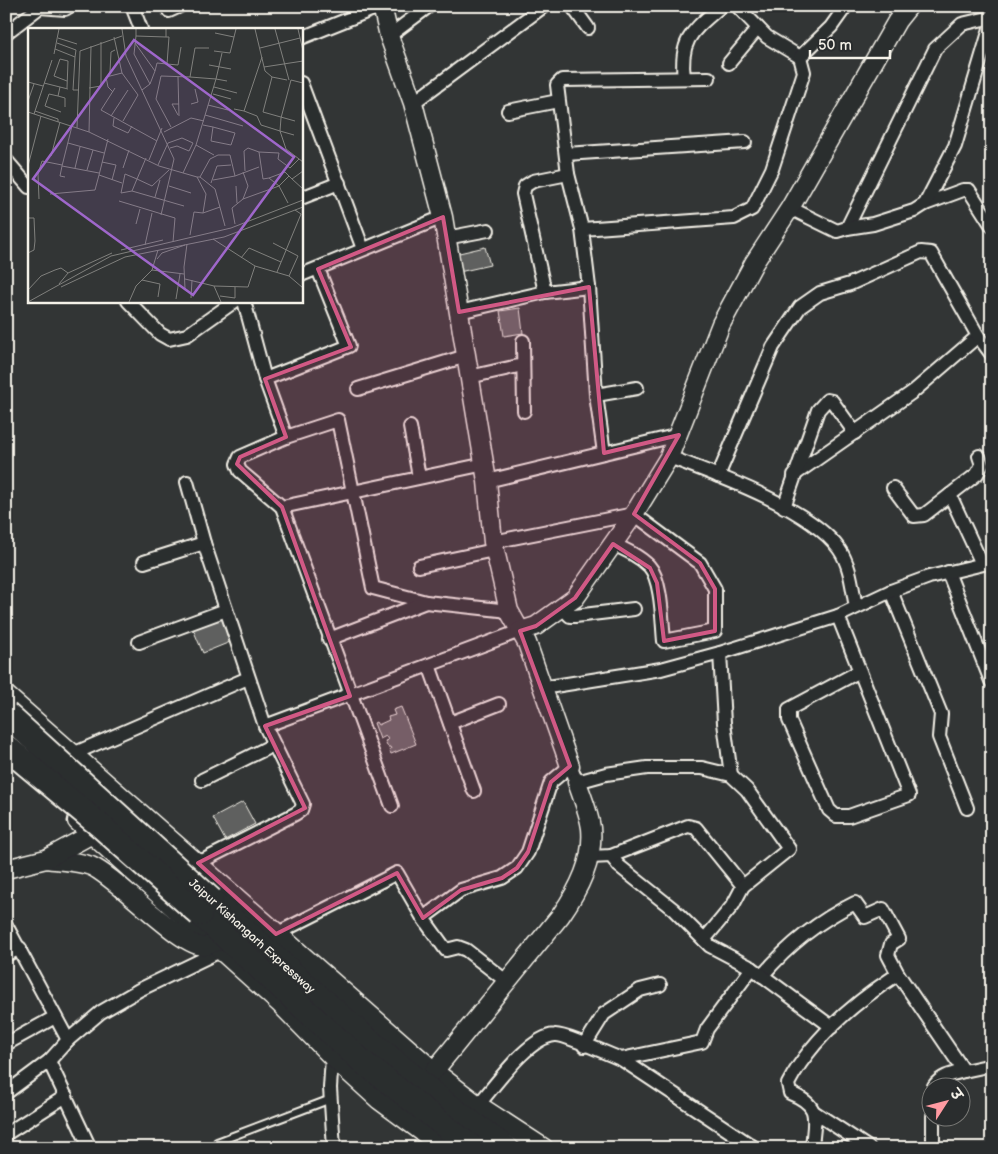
<svg xmlns="http://www.w3.org/2000/svg" width="998" height="1154" viewBox="0 0 998 1154" font-family="'Balsamiq Sans','Playpen Sans Deva',sans-serif">
	<style>
		.building { fill: #5f605f; stroke: #f4f1e8 }
		.lines { fill: none; stroke-linecap: round; stroke-linejoin: round }
		.lane-casing { stroke: #f4f1e8; stroke-width: 10 }
		.street-casing { stroke: #f4f1e8; stroke-width: 16 }
		.secondary-casing { stroke: #f4f1e8; stroke-width: 21 }
		.highway-casing { stroke: #f4f1e8; stroke-width: 28 }
		.lane { stroke: #2a2d2e; stroke-width: 6 }
		.street { stroke: #2a2d2e; stroke-width: 12 }
		.secondary { stroke: #2a2d2e; stroke-width: 18 }
		.highway { stroke: #2a2d2e; stroke-width: 24 }
		.highway-bridge-casing { stroke: #f4f1e8; stroke-width: 28; stroke-linecap: butt }
		.highway-bridge { stroke: #2a2d2e; stroke-width: 24 }
		.marked { fill: #d15985; fill-opacity: 0.2; stroke: #d15985; stroke-width: 4; stroke-linejoin: round }
		.labels { text-anchor: middle; stroke-width: 5; stroke-linejoin: round; paint-order: stroke }
		.street-label { font-size: 12px; fill: #f4f1e8; stroke: #2a2d2e }
		.inset-road { fill: none; stroke: #80807d; stroke-width: 1 }
		.view { fill: #9f67cb; fill-opacity: 0.15; stroke: #9f67cb; stroke-width: 2.5 }
		.inset-edge { fill: none; stroke: #f4f1e8; stroke-width: 2.5 }
	</style>
	<rect width="100%" height="100%" fill="#323535"/>
	<filter id="ink" filterUnits="userSpaceOnUse"><feTurbulence type="fractalNoise" baseFrequency=".02" numOctaves="2"/><feDisplacementMap in="SourceGraphic" scale="10" xChannelSelector="R" yChannelSelector="G"/><feConvolveMatrix kernelMatrix="1 2 1 2 8 2 1 2 1" color-interpolation-filters="sRGB"/></filter>
	<g filter="url(#ink)">
		<g class="building">
			<path d="M485 247 490 265 459 272 455 254Z"/>
			<path d="M520 308 523 333 504 336 500 311Z"/>
			<path d="M225 616 235 640 203 653 193 629Z"/>
			<path d="M401 707 416 744 391 754 389 750 391 749 390 747H388L385 741 388 740 386 736 380 739 374 723 376 722 378 725 389 720 388 717 395 715 393 710Z"/>
			<path d="M243 802 255 824 225 840 213 818Z"/>
		</g>
		<g class="lines">
			<defs>
				<path id="lane" d="M217 1142 331 1099"/>
				<g id="street">
					<path d="M132 6 141 29"/>
					<path d="M572 6 588 28"/>
					<path d="M737 6 767 37 800 57"/>
					<path d="M169 11 180 6"/>
					<path d="M6 33 40 7 65 9 70 6"/>
					<path d="M389 36 429 6"/>
					<path d="M301 38 381 6"/>
					<path d="M729 63 758 28"/>
					<path d="M684 78C679 38 694 30 721 6"/>
					<path d="M301 83 363 249"/>
					<path d="M413 103 544 6"/>
					<path d="M508 111 558 101"/>
					<path d="M566 154 745 142"/>
					<path d="M6 160 29 187"/>
					<path d="M568 174 533 181 525 186 523 194 545 292 589 287"/>
					<path d="M301 198 339 183"/>
					<path d="M925 204 963 190H969L992 226"/>
					<path d="M790 208 837 231 847 228 935 49 962 24 992 17"/>
					<path d="M847 228 873 224 914 211 925 204 955 146 992 22"/>
					<path d="M582 229 734 218 752 209 772 169 804 72 800 57 831 27 846 6"/>
					<path d="M446 238 488 230"/>
					<path d="M301 275 443 217"/>
					<path d="M128 301 160 334 169 339 187 335 235 301"/>
					<path d="M244 301 265 379 286 437"/>
					<path d="M459 312 545 292"/>
					<path d="M523 341 524 411"/>
					<path d="M469 377 523 365"/>
					<path d="M265 379 349 346 318 269"/>
					<path d="M358 389 466 356"/>
					<path d="M596 395 637 388"/>
					<path d="M410 427 419 477"/>
					<path d="M604 453 596 395 589 287 582 229 568 174 557 85 562 80 709 78"/>
					<path d="M669 457C717 475 810 508 839 549 851 566 852 588 856 607"/>
					<path d="M485 464 282 507 240 471 237 464 240 457 286 437 338 420 373 588 426 602 509 611"/>
					<path d="M794 475 914 391 978 336"/>
					<path d="M718 476 773 347 800 307 820 293 850 284 921 252 931 253 978 336 992 355"/>
					<path d="M487 481 679 435"/>
					<path d="M187 482 204 543 265 726 303 804 301 810 295 814 198 863 193 868"/>
					<path d="M893 488 914 516 924 515 977 474 982 465 979 456"/>
					<path d="M950 495 982 564"/>
					<path d="M282 507 392 806"/>
					<path d="M784 507 818 410 827 400 832 401 855 433"/>
					<path d="M493 542 634 514 700 563 715 589V631L664 641C662 622 662 580 649 566 639 556 626 550 613 544"/>
					<path d="M144 562 204 543"/>
					<path d="M419 566 494 550"/>
					<path d="M948 572 991 681"/>
					<path d="M891 591 941 714 939 737 967 808"/>
					<path d="M562 607 570 616H575L634 609"/>
					<path d="M838 616 909 795 849 816H836L829 810 789 720V709L860 671"/>
					<path d="M329 639 426 602"/>
					<path d="M139 642 226 610"/>
					<path d="M720 653 724 723 731 775"/>
					<path d="M429 665 474 791"/>
					<path d="M542 688 661 669 720 653 838 616 891 591 929 577 992 562"/>
					<path d="M450 723 499 704"/>
					<path d="M265 726 520 631"/>
					<path d="M69 760 75 753 248 678"/>
					<path d="M202 780 273 745"/>
					<path d="M611 856 619 866 673 909 704 940"/>
					<path d="M590 857 611 856 688 826 696 828 743 886"/>
					<path d="M6 925 68 1040"/>
					<path d="M276 934 397 873 423 918"/>
					<path d="M6 955 20 948"/>
					<path d="M752 968 707 1029 702 1042 621 1059 755 1148"/>
					<path d="M762 976C789 944 818 921 855 903L865 917 883 909 899 939 891 944 888 955 898 974"/>
					<path d="M506 981 466 950 458 947 446 950 423 918 461 890 502 878 517 868 528 852 551 782 570 766 577 782 606 774 647 768H702L731 775 747 790 789 849 743 886 733 905 704 940 710 946 752 968 832 1027"/>
					<path d="M6 1044 55 1017"/>
					<path d="M584 1046 604 1014 640 990 660 985"/>
					<path d="M332 1057 330 1088 334 1148"/>
					<path d="M49 1061 90 1148"/>
					<path d="M964 1071 992 1065"/>
					<path d="M6 1093 49 1061 68 1040 101 1012 139 990 220 951"/>
					<path d="M478 1105C495 1086 528 1037 555 1035 564 1034 608 1054 621 1059"/>
					<path d="M814 1112 869 1148"/>
					<path d="M6 1134 66 1096"/>
					<path d="M812 1148C814 1118 822 1106 790 1093L788 1084C812 1038 855 1002 898 974L964 1071C952 1074 941 1076 934 1086"/>
					<path d="M933 1148V1116"/>
				</g>
				<g id="secondary">
					<path d="M382 6 389 36 413 103 443 217 487 481 493 542 509 611 527 643 570 766"/>
					<path d="M520 631 536 626 575 598 634 514 669 457 721 324 754 263 790 208 897 21 909 6"/>
					<path d="M6 695 434 1071 478 1105 544 1148"/>
					<path d="M77 821 279 1003 332 1057 379 1100 444 1148"/>
					<path d="M46 859C60 861 78 861 91 866 117 877 184 951 206 946 210 945 212 943 217 942"/>
					<path d="M6 869 46 859 92 834"/>
					<path d="M434 1071 561 915C579 889 594 860 591 828 589 813 582 797 577 782"/>
				</g>
				<g id="highway">
					<path d="M211 900 351 1025 444 1102 506 1148"/>
					<path d="M200 914 363 1062 473 1148"/>
				</g>
			</defs>
			<use href="#lane" class="lane-casing"/>
			<use href="#street" class="street-casing"/>
			<use href="#secondary" class="secondary-casing"/>
			<use href="#highway" class="highway-casing"/>
			<use href="#lane" class="lane"/>
			<use href="#street" class="street"/>
			<use href="#secondary" class="secondary"/>
			<use href="#highway" class="highway"/>
			<defs>
				<g id="highway-bridge">
					<path d="M6 714 211 900"/>
					<path d="M6 747 101 826 200 914"/>
				</g>
			</defs>
			<use href="#highway-bridge" class="highway-bridge-casing"/>
			<use href="#highway-bridge" class="highway-bridge"/>
		</g>
	</g>
	<path class="marked" d="M443 217 459 312 589 287 604 453 679 435 634 514 700 563 715 589V631L664 641 657 583 650 568 613 544 575 598 536 626 520 631 570 766 551 782 528 852 517 868 502 878 461 890 423 918 397 873 276 934 198 863 305 808 265 726 350 696 282 507 237 464 240 457 286 437 265 379 351 347 318 269Z"/>
	<g class="labels">
		<g class="street-label">
			<text transform="translate(252 936) rotate(42)" y="4">Jaipur Kishangarh Expressway</text>
		</g>
	</g>
	<g transform="translate(28 28)">
		<rect width="275" height="275" fill="#323535"/>
		<path class="inset-road" d="M94 1 98 28 146 131 133 187M108 1V8L138 9M138 1V9H141L139 36 150 37 153 19M227 1 237 43 244 49 259 52M247 1 261 52M270 1 275 23M187 5 206 9M108 8 106 26 122 56 114 62M86 9 94 45 110 67 95 93M30 10 49 16M29 15 48 22 47 29M107 15 127 43 122 56M232 20 272 10M27 21 47 29 45 62H50M186 23 202 25 208 1M194 25 188 51 199 53M26 26 31 1M181 37 203 41M236 39 275 33M127 43 129 35 139 36M82 44 83 24 87 22M150 49 151 88M244 49 235 84 267 93M0 54 15 58M16 55 40 61M32 59 30 68 21 66 17 78 33 84M186 59 209 65M39 60 40 33 32 31 26 48 39 53M61 60 73 58V14M87 60 73 82 129 113M85 64 80 59 78 49 94 45M185 66 203 71M30 68 37 70V79M0 73 6 56M163 76 170 74 167 61M180 77 200 82M206 81 216 83 234 29M7 83 30 91V94M216 83 229 88 233 97 252 103 258 121 275 134M0 84 61 104 131 138 169 149M6 86 24 32M150 87 144 76H151M177 87 215 98M83 88 100 62M86 90 85 98 100 105 104 98M175 97 185 99 207 105 203 117 183 113 185 99M143 99 128 71 133 48 162 49M49 100 52 23 94 8M61 104 63 18M136 104 163 90 176 93M266 107 252 103 253 90 263 52 275 55M80 111 71 147 94 155M40 115 76 125M168 117 186 127M23 128 32 94M118 130 109 151 104 163 93 165 97 146 109 151 124 158 141 142M121 132 134 100M74 134 88 137 84 152M130 137 140 115 154 110 165 115 161 123 149 118 142 120M0 138 13 88M34 138 44 98M47 140 52 119M95 140 101 122M59 142 65 122M217 143 216 123 220 120 231 124M275 143 264 151 275 161M215 144 220 158 215 171 251 158 261 148 264 151M155 145 168 117 188 51 162 49 167 20H181M37 149 32 148 34 138 71 145M169 149H172L182 131 190 127H202L207 148 231 139M169 149 178 166 175 185 192 179M172 149 187 161 197 198M241 150 257 144 261 148M185 152 207 148M183 155 189 138 203 137M141 158 163 165M208 158 209 175M104 163 156 178M22 166 67 162 71 147M127 169 132 152M11 171 10 146 14 133 34 137M91 173 147 190 145 214M260 175 251 158 241 150 235 151 231 124 251 125 250 131 262 140 271 131M0 190H6L7 213 6 222 0 225M108 196 112 181M207 196 204 180 215 171M162 207 166 184 175 185M185 211 227 238 261 248 275 260M245 215 270 228 261 248M117 217 124 185M93 222 135 212M213 230 221 220 253 234M129 231 134 225 157 217M124 242 156 246M249 244 273 186 267 182M157 251 186 258 193 274M114 252 132 256 130 269M31 256 40 245 84 225M186 258 220 259 227 238M33 259 97 229 196 209 275 179M157 261 156 239 159 216M0 262 13 248 27 242 33 240 40 245M192 268 207 270V259M163 270 164 252M148 271 152 246M0 274 83 228 203 200 275 172M101 274 108 258 124 242 130 222"/>
		<path class="view" d="M106 12 266 129 165 267 5 151Z"/>
		<rect width="275" height="275" class="inset-edge"/>
	</g>
	<rect width="998" height="1154" fill="none" stroke="#2a2d2e" stroke-width="25"/>
	<rect x="12" y="12" width="973" height="1129" fill="none" stroke="#f4f1e8" stroke-width="2" filter="url(#ink)"/>
	<g transform="translate(946 1102) rotate(54)"><circle r="24" fill="#2a2d2e" stroke="#7b7b78"/>
	<path d="M0-4L9 19L0 12L-9 19Z" fill="#ff9aa2"/>
	<text y="-8" font-size="14" font-weight="bold" text-anchor="middle" fill="#f4f1e8">उ</text>
	</g>
	<path d="M810 50v8h80v-8" fill="none" stroke="#f4f1e8" stroke-width="2.5"/>
	<text x="818" y="50" font-size="15" fill="#f4f1e8" stroke="#2a2d2e" stroke-width="4" paint-order="stroke">50 m</text>
</svg>
